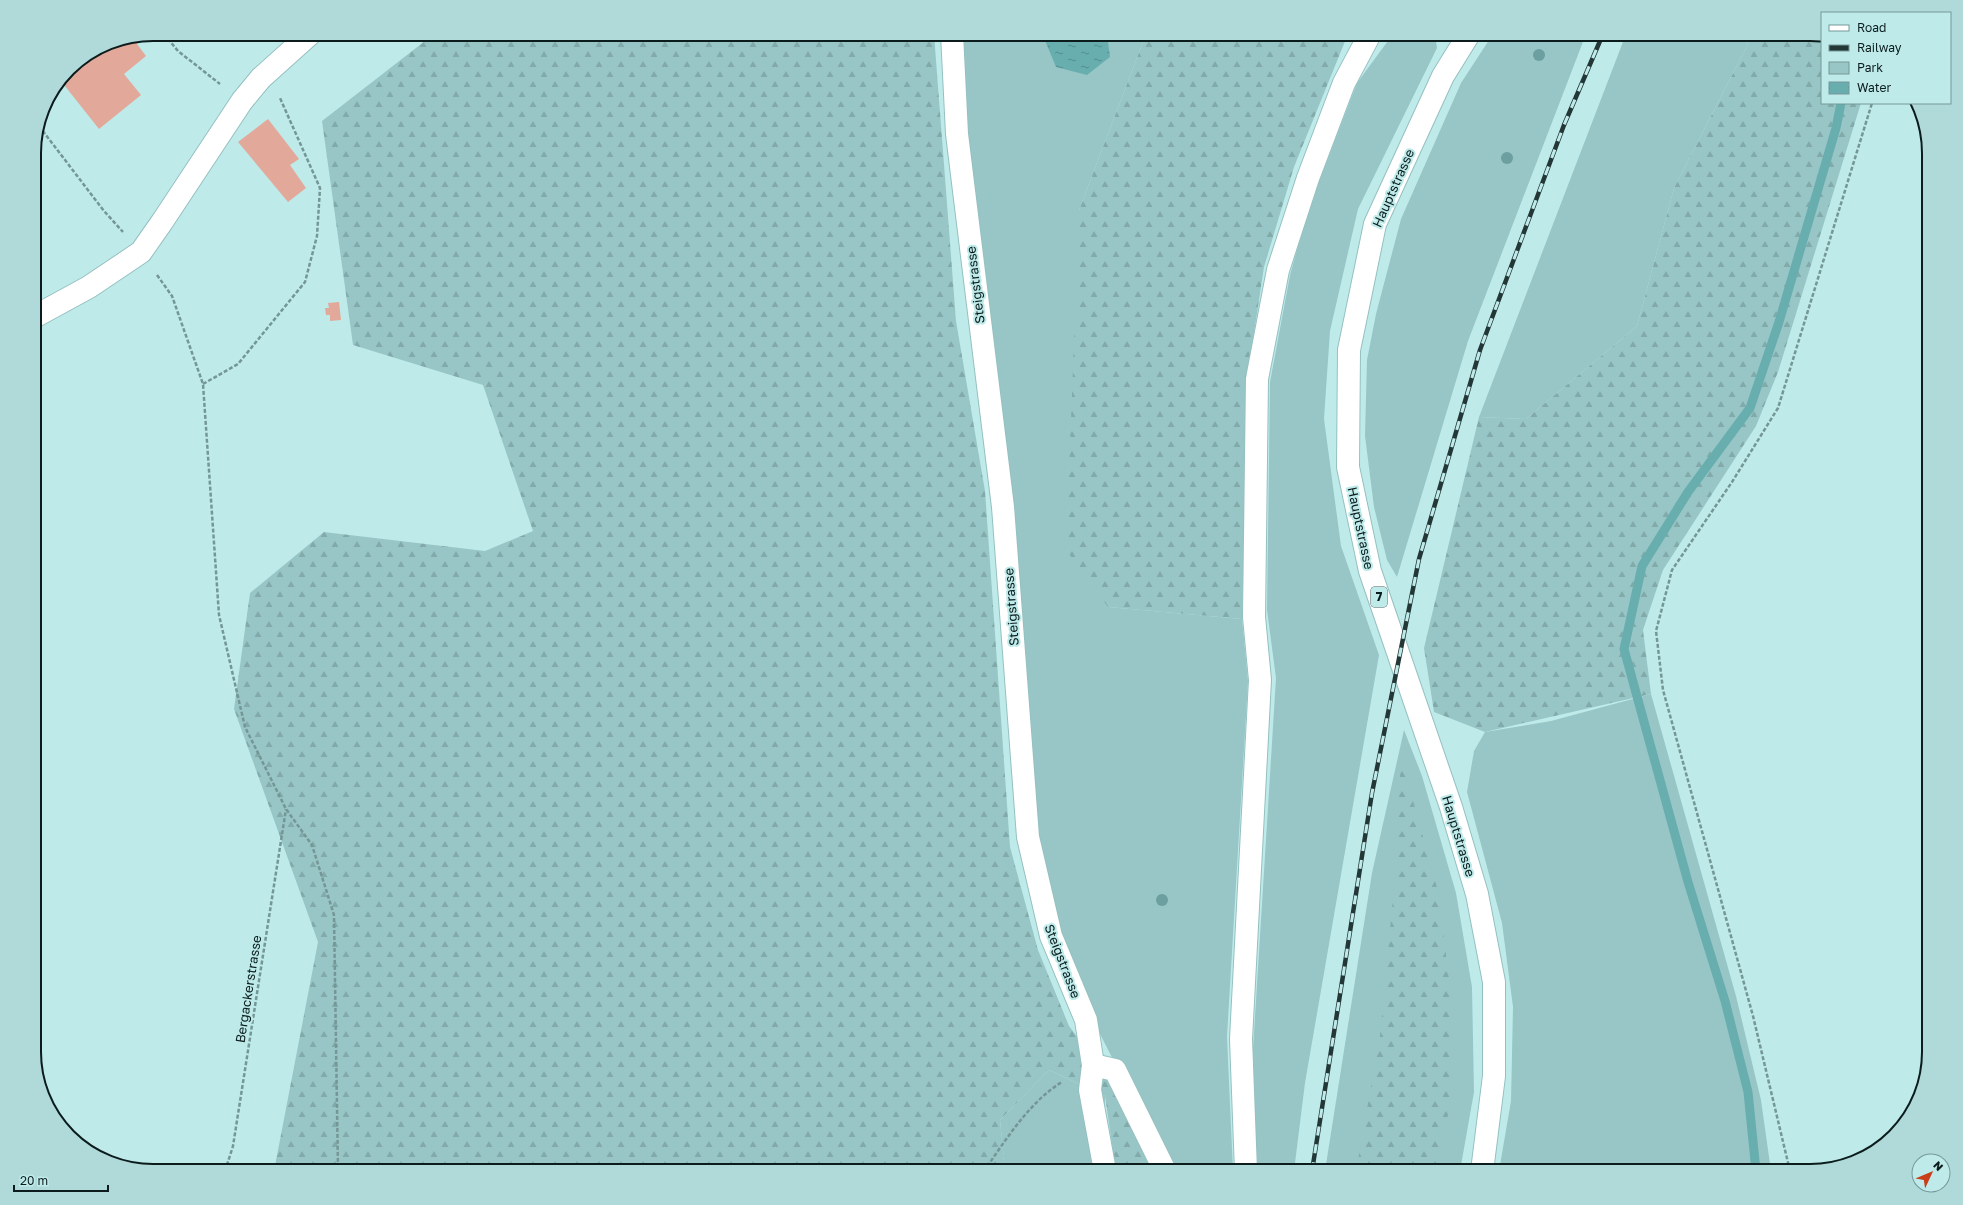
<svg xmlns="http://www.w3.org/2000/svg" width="1963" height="1205" viewBox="0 0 1963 1205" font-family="'Golos Text',sans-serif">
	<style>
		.green { fill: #98c6c6 }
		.forest { fill: url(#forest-firs) }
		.water { fill: url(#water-ripples) }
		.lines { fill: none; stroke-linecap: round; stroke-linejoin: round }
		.stream { stroke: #68aeaf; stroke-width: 9 }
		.building { fill: #e2a99b }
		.minor-casing { stroke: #96c0c0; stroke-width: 24 }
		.major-casing { stroke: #96c0c0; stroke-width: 24 }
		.path { stroke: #759696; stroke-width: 2.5; stroke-dasharray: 4 2; stroke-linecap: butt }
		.minor { stroke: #fff; stroke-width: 22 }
		.major { stroke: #fff; stroke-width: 22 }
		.rail-casing { stroke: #243737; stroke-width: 4.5 }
		.rail { stroke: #beeaea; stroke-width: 3; stroke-dasharray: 9; stroke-linecap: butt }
		.tree { fill: #6c9fa0 }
		.labels { text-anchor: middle; stroke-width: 4; stroke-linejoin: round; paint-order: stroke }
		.shield { fill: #beeaea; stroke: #415a5a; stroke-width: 1 }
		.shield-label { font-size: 12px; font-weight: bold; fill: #0c1c1c }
		.street-label { font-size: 13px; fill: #0c1c1c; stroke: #beeaea }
		.rim { fill: none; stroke: #0c1c1c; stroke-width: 2 }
	</style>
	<defs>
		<pattern id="forest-firs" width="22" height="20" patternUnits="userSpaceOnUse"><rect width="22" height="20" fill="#98c6c6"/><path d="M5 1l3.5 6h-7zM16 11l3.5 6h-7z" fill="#82aaaa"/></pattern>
		<pattern id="water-ripples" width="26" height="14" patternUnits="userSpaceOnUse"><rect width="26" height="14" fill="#68aeaf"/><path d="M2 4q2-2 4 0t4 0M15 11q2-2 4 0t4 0" fill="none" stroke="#548d8e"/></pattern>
	</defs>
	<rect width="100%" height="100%" fill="#beeaea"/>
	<g class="green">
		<path d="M961 34H1146L1079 210 1108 607 1242 619 1248 681 1227 1037 1233 1171H1170L1099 1032 1060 941 1033 823 964 136Z"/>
		<path d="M1393 34H1435L1437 48 1358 209 1330 331 1324 419 1341 546 1379 655 1305 1083 1294 1171H1257L1253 1049 1276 678 1267 610 1270 382 1290 275 1308 210 1357 83Z"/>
		<path d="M1493 34H1586L1468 341 1397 577 1387 560 1374 507 1365 436 1367 360 1376 314 1401 219 1461 83Z"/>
		<path d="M1626 34H1739L1748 44 1674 188 1637 326 1526 419 1479 417Z"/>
		<path d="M1651 694 1736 996 1761 1100 1771 1171H1499L1511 1101 1513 1007 1502 923 1467 792 1474 751 1485 732 1551 721Z"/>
		<path d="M1404 730 1422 776 1456 893 1472 987 1474 1092 1460 1171H1325L1372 873Z"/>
		<path d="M1049 1070 1105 1096 1104 1171H1005L1000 1120Z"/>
	</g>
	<g class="forest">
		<path d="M434 34H934L956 321 985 491 1010 847 1038 950 1069 1026 1115 1087 1153 1171H1115L1114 1158 1105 1096 1049 1070 1000 1120 1005 1171H274L318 942 234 709 250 593 324 532 485 551 533 531 483 385 353 345 322 121Z"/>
		<path d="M1146 34H1348L1294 167 1264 267 1248 373 1242 619 1108 607 1066 550 1079 210Z"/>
		<path d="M1739 34H1810L1822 37V103H1861L1778 372 1756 426 1663 570 1643 630 1651 694 1485 732 1434 712 1424 648 1479 417 1526 419 1637 326 1674 188 1748 44Z"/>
		<path d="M1401 757 1438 891 1454 1019V1089L1435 1171H1356L1380 1036 1395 877Z"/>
	</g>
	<path class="water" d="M1046 34H1107L1110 57 1087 75 1056 67 1044 38Z"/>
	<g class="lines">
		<path class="stream" d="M1756 1171 1748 1092 1725 1001 1688 882 1624 649 1642 566 1688 492 1750 408 1779 322 1836 128 1841 103"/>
	</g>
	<g class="building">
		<path d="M142 36 144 39 137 44 146 56 124 74 141 95 99 129 61 81 69 69 108 43Z"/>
		<path d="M268 119 299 159 290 165 306 188 288 202 238 142Z"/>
		<path d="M339 302 341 320 330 321V315H326L325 308H329L328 303Z"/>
	</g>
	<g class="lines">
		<defs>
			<g id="minor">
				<path d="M952 34 957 134 1003 507 1028 837 1051 936 1086 1020 1093 1065 1090 1090 1105 1171"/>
				<path d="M34 317 89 287 141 252 162 222 242 101 261 78 310 34"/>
				<path d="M1093 1065 1115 1070 1165 1171"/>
				<path d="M1246 1171 1241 1039 1260 680 1254 617 1257 379 1278 270 1308 178 1344 83 1370 34"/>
			</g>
			<path id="major" d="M1469 34 1443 76 1375 224 1349 350 1348 467 1370 571 1451 807 1477 894 1494 982V1076L1482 1171"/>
		</defs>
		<use href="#minor" class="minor-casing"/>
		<use href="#major" class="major-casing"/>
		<g class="path">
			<path d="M164 34 178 51 220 84"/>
			<path d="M39 126 104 211 123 232"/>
			<path d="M157 275 172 296 203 384 219 615 245 727 286 809 312 845 334 915 338 1171"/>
			<path d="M203 384 238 364 305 282 317 236 320 188 280 98"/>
			<path d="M225 1171 233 1146 286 809"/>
			<path d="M984 1171C1005 1141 1030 1101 1062 1082"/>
			<path d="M1790 1171 1753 1016 1663 690 1656 631 1672 570 1732 482 1778 408 1872 103"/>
		</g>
		<use href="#minor" class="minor"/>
		<use href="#major" class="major"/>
		<defs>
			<path id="rail" d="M1312 1171 1372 793 1419 559 1480 350 1564 125 1603 34"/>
		</defs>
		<use href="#rail" class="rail-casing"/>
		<use href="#rail" class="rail"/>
	</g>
	<g class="tree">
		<circle cx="1539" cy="55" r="6"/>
		<circle cx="1507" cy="158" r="6"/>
		<circle cx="1162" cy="900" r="6"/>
	</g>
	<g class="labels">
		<rect class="shield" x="1371" y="587" width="16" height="20" rx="3"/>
		<g class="shield-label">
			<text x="1379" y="601">7</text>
		</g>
		<g class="street-label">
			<text transform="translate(1393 188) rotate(-66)" y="5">Hauptstrasse</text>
			<text transform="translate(975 285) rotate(-97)" y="5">Steigstrasse</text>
			<text transform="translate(1361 528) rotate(78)" y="5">Hauptstrasse</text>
			<text transform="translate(1011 607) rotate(-94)" y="5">Steigstrasse</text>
			<text transform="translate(1459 836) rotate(73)" y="5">Hauptstrasse</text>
			<text transform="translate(1063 961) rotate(69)" y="5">Steigstrasse</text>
			<text transform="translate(248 989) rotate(-81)" y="5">Bergackerstrasse</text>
		</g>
	</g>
	<path d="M0 0H1963V1205H0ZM153 41H1810A112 112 0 0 1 1922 153V1052A112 112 0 0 1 1810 1164H153A112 112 0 0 1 41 1052V153A112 112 0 0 1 153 41Z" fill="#b0dada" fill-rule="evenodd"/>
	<path class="rim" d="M153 41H1810A112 112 0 0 1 1922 153V1052A112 112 0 0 1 1810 1164H153A112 112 0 0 1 41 1052V153A112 112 0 0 1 153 41Z"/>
	<rect x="1821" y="12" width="130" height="92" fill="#beeaea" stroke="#779898"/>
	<rect x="1829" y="25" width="20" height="6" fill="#ffffff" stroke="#779898"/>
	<text x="1857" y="32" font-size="12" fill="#0c1c1c">Road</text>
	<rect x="1829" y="45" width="20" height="6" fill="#243737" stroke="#779898"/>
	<text x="1857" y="52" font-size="12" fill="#0c1c1c">Railway</text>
	<rect x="1829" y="62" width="20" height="12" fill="#98c6c6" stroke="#779898"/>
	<text x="1857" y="72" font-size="12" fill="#0c1c1c">Park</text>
	<rect x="1829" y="82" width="20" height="12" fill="url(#water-ripples)" stroke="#779898"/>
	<text x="1857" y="92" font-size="12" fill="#0c1c1c">Water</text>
	<g transform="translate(1931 1173) rotate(46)"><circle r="19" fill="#beeaea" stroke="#779898"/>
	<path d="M0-3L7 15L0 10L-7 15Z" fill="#c83f1a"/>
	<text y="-6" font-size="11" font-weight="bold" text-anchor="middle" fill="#0c1c1c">N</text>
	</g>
	<path d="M14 1185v6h94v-6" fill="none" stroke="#0c1c1c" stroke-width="2"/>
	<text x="20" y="1185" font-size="12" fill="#0c1c1c" stroke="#beeaea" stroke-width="3" paint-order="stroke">20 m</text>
</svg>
